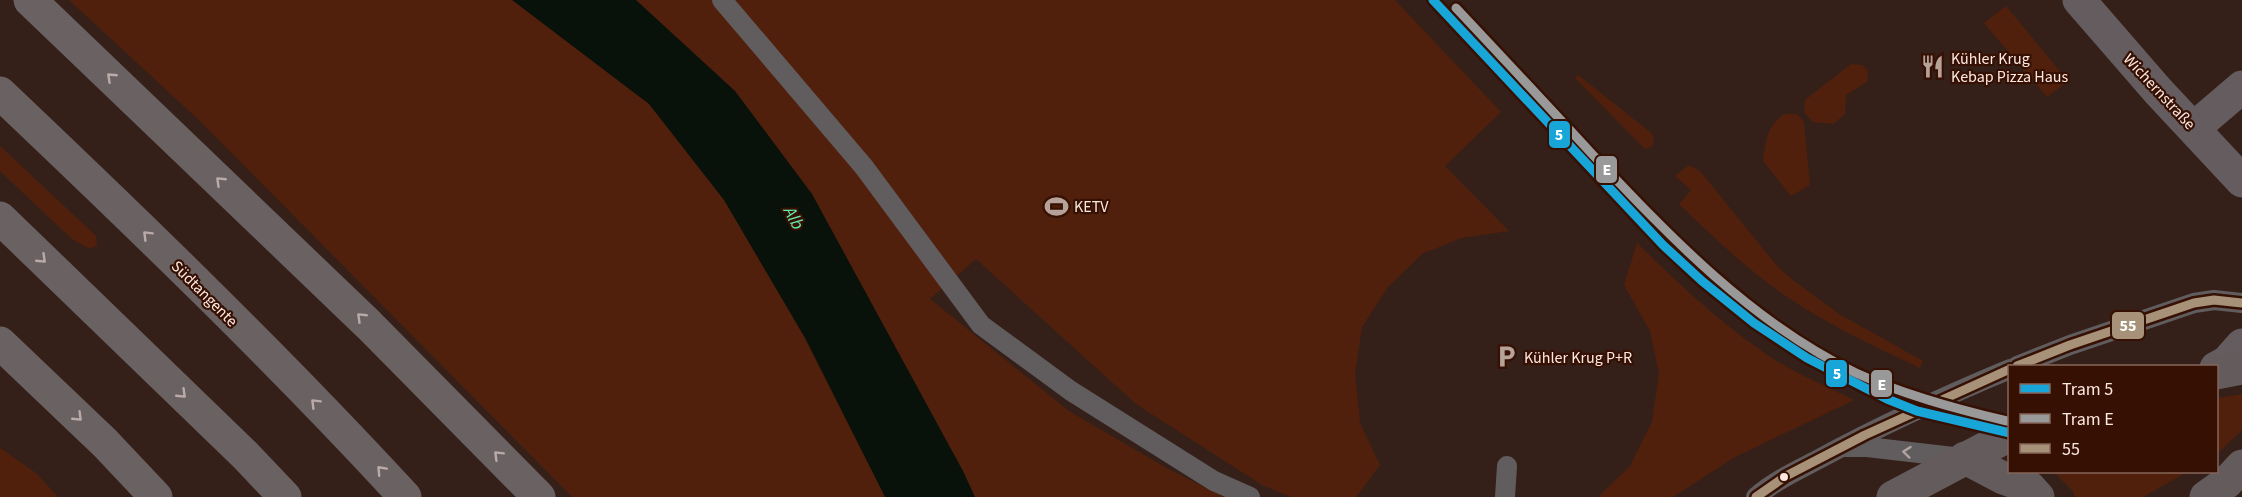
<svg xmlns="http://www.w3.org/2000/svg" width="2242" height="497" viewBox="0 0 2242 497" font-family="'Source Sans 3',sans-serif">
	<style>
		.green { fill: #51200c }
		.water { fill: #08110a }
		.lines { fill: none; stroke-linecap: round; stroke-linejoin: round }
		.lane { stroke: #615c5e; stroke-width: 20 }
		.secondary { stroke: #645c5f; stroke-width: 33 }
		.primary { stroke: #635b5c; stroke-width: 33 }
		.highway { stroke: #6a6163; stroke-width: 33 }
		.bus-1-casing { stroke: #361003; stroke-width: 14 }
		.bus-1 { stroke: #a79178; stroke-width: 9 }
		.tram-1-casing { stroke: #361003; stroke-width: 14 }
		.tram-2-casing { stroke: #361003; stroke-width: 14 }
		.tram-1 { stroke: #18a6d9; stroke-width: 9 }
		.tram-2 { stroke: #999; stroke-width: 9 }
		.oneway { stroke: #bbaba8 }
		.oneway2 { stroke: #afa29f }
		.bus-dot { fill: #fde8e0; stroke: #361003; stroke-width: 2 }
		.labels { text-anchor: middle; stroke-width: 4.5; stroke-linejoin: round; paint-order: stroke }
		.poi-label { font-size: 16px; fill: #fde8e0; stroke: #361003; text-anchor: start }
		.street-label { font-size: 16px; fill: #fde8e0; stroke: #361003 }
		.water-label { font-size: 18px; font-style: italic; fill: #61eaab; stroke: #361003 }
		.line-badge { stroke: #361003; stroke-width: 2 }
		.badge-label { font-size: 16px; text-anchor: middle; font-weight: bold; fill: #fff }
	</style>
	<rect width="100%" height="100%" fill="#342018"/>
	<g class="green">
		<path d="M69 0H1395L1501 112 1445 166 1509 231 1461 238 1422 254 1388 287 1362 327 1355 373 1360 423 1380 465 1356 497H1291L1262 485 1136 404 976 259 930 299 1069 411 1170 470 1224 497H572L201 122Z"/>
		<path d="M2006 6 2068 81 2047 97 1984 23Z"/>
		<path d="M1851 64 1862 65 1868 71 1867 82 1846 95 1845 114 1833 124 1813 122 1804 112 1805 100Z"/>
		<path d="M1578 75 1651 133 1654 139 1652 146 1647 149 1644 148 1575 78Z"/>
		<path d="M1784 114H1797L1804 122 1810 185 1791 196 1763 161C1766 140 1767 127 1784 114Z"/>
		<path d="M0 146 96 236 97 245 90 249 72 239 0 171Z"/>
		<path d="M1689 165 1700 171 1777 266 1793 280 1839 314 1923 361 1920 368C1878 348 1837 329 1798 304 1754 276 1716 240 1679 204L1691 190 1675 176Z"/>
		<path d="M1637 243C1680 285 1724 327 1775 360 1799 375 1827 387 1854 400L1735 457 1673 497H1598L1630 466 1652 422 1659 373 1650 331 1624 285Z"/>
		<path d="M2242 394V430L2217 454V398Z"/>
		<path d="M0 448 36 473 58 497H0Z"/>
		<path d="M2054 472H2187L2143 497H2075L2073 491Z"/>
	</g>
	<path class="water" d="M512 0H636L735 91 812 194 963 471 975 497H885L805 338 724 200 649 104Z"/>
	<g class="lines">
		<g class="lane">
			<path d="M722 0 864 167 981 325 1071 391 1214 481 1250 497"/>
			<path d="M2017 366 2070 345 2194 303 2214 300 2242 303"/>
			<path d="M1845 447H1867L1962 458"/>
			<path d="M1505 497 1507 466"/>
			<path d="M1756 497C1774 481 1798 470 1819 459 1880 426 1945 396 2010 369"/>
		</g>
		<g class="secondary">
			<path d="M2079 0 2158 91 2242 181"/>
			<path d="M2194 128 2242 87"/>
			<path d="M2216 368 2227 362 2242 345"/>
		</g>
		<g class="primary">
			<path d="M2216 373 2242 368"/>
			<path d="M1965 458 2003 478 2029 487 2038 497"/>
			<path d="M1893 497 2010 435"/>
			<path d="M2206 497 2227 482 2242 466"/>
		</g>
		<g class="highway">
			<path d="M30 0 369 325 539 497"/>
			<path d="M0 93C138 224 276 357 405 497"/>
			<path d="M0 218 246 456 285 497"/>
			<path d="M0 343 105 443 156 497"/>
		</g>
		<defs>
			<g id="bus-1">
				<path d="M2017 366 2070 345 2194 303 2214 300 2242 303"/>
				<path d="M1756 497 1786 476 1865 435 2010 369"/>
			</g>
		</defs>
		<use href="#bus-1" class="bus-1-casing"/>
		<use href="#bus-1" class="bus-1"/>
		<defs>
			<path id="tram-1" d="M1433 0 1663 245 1702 281 1754 323 1807 358 1887 399 1917 411 2010 433"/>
			<path id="tram-2" d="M1456 8C1502 57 1547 105 1592 154 1670 237 1752 323 1856 373 1904 395 1956 409 2007 421"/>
		</defs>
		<use href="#tram-1" class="tram-1-casing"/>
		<use href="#tram-2" class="tram-2-casing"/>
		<use href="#tram-1" class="tram-1"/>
		<use href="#tram-2" class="tram-2"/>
	</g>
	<defs><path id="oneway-chevron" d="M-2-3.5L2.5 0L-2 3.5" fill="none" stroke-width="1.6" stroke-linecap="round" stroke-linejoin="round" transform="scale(1.5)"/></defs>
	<g class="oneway">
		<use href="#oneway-chevron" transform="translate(111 77) rotate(-137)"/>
		<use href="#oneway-chevron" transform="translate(220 181) rotate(-136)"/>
		<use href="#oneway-chevron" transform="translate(147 235) rotate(-135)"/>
		<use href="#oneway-chevron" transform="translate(42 259) rotate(44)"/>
		<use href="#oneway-chevron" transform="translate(361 317) rotate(-136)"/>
		<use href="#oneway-chevron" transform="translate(182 394) rotate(44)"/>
		<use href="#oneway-chevron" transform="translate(315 403) rotate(-135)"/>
		<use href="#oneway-chevron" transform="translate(78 417) rotate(44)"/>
		<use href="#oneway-chevron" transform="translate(498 455) rotate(-135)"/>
		<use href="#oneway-chevron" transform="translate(381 470) rotate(-133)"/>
	</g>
	<use class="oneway2" href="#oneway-chevron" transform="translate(1907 452) rotate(-174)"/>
	<defs>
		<symbol id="restaurant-bare" viewBox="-9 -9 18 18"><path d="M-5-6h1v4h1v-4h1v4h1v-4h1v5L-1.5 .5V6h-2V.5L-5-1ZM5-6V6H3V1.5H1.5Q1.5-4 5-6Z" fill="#b7a29a" stroke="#361003" stroke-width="2.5" paint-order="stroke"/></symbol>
		<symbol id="stadium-bare" viewBox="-9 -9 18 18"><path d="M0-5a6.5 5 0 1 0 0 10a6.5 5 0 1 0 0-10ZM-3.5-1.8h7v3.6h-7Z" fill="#b7a29a" stroke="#361003" stroke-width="2.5" paint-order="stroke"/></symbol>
		<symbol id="parking-bare" viewBox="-9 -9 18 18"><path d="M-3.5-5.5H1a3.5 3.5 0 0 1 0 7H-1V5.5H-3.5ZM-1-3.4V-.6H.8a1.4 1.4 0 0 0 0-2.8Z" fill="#b7a29a" stroke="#361003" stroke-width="2.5" paint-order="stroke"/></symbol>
	</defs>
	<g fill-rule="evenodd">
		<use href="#restaurant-bare" x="1916" y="50" width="33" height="33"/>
		<use href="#stadium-bare" x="1040" y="190" width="33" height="33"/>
		<use href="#parking-bare" x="1490" y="340" width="33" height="33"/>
	</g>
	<circle class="bus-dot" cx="1784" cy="477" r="5"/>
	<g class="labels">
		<g class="poi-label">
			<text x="1951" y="64">Kühler Krug<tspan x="1951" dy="18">Kebap Pizza Haus</tspan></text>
			<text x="1074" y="212">KETV</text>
			<text x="1524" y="363">Kühler Krug P+R</text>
		</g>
		<g class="street-label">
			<text transform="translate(2160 91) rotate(47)" y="6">Wichernstraße</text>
			<text transform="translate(205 293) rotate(45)" y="6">Südtangente</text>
		</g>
		<g class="water-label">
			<text transform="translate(794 218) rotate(62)" y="6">Alb</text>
		</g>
	</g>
	<g class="line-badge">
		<rect x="1548" y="120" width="23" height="29" rx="6" fill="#18a6d9"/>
		<rect x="1595" y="155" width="23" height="29" rx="6" fill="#999"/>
		<rect x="2111" y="311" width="34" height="29" rx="6" fill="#a79178"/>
		<rect x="1825" y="359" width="23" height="29" rx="6" fill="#18a6d9"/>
		<rect x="1870" y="369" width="23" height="29" rx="6" fill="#999"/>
	</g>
	<g class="badge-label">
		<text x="1559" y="140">5</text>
		<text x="1607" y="175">E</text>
		<text x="2128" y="331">55</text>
		<text x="1837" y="379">5</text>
		<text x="1882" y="390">E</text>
	</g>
	<rect x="2008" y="365" width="210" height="108" fill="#361003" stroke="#86665b" stroke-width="1.5"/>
	<rect x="2020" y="384" width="30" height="9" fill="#18a6d9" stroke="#86665b" stroke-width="1.5"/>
	<text x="2062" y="395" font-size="18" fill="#fde8e0">Tram 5</text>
	<rect x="2020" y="414" width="30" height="9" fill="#999999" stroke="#86665b" stroke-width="1.5"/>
	<text x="2062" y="425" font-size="18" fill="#fde8e0">Tram E</text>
	<rect x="2020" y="444" width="30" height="9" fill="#a79178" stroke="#86665b" stroke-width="1.5"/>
	<text x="2062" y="455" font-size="18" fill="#fde8e0">55</text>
</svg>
